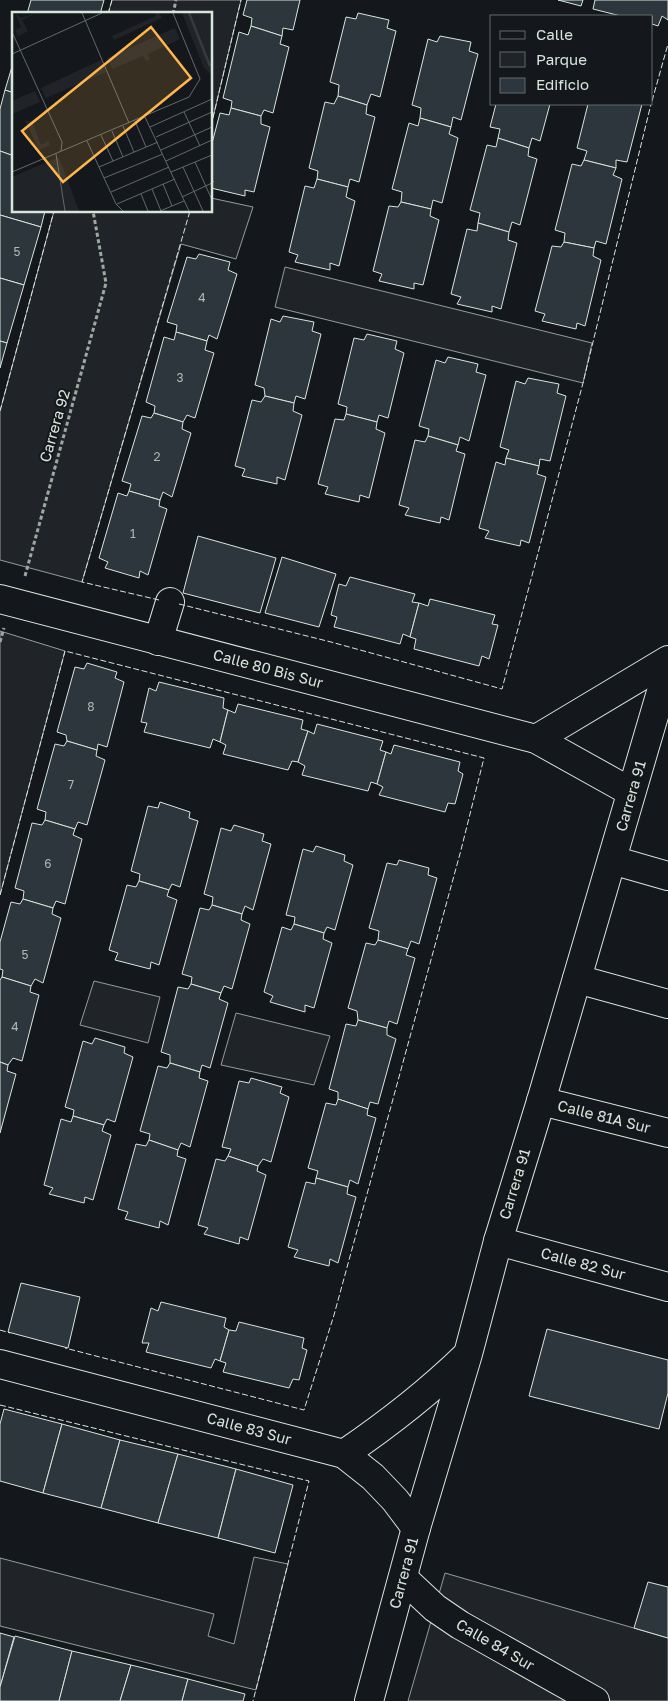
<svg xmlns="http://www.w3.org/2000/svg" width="668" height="1701" viewBox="0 0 668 1701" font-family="'Golos Text',sans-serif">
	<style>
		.green { fill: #202428; stroke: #939e99 }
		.building { fill: #2c363c; stroke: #d8e6dc }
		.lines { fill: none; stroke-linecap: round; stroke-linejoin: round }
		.minor-casing { stroke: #d8e6dc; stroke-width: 30 }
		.path { stroke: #9da8a2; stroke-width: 3; stroke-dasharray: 4 2.5; stroke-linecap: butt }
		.minor { stroke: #14181c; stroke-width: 28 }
		.fence { stroke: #d8e6dc; stroke-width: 1; stroke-dasharray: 6 2.5; stroke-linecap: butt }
		.labels { text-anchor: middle; stroke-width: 4; stroke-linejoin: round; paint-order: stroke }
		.number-label { font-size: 12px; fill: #adbab4 }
		.street-label { font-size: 15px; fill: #d8e6dc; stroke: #14181c }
		.inset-river { fill: none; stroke: #363b3e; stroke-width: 2.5 }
		.inset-road { fill: none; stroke: #626a69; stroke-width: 1 }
		.view { fill: #ffb74d; fill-opacity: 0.15; stroke: #ffb74d; stroke-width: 2.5 }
		.inset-edge { fill: none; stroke: #d8e6dc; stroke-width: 2.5 }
	</style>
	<rect width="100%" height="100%" fill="#14181c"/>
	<g class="green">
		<path d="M112 0H241L211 126V14H108Z"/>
		<path d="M211 198 253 207 236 259 181 244 82 582 0 560V411L54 211H211Z"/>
		<path d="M285 267 592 343 583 383 275 307Z"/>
		<path d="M0 631 65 651 0 895Z"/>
		<path d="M94 981 160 997 148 1043 80 1025Z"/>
		<path d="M236 1013 330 1036 314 1085 221 1065Z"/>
		<path d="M254 1557 288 1564 256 1690 0 1626V1558L214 1614 208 1636 234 1644Z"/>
		<path d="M445 1573 668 1638V1701H408Z"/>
	</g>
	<g class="building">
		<path d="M31 0H104L100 14H27Z"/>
		<path d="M247 0H300L293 30 283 28 282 36 251 26 252 18 243 15Z"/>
		<path d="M558 0H583L581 6Z"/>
		<path d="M595 0H668V20L662 16 658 26 652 24V16H621L593 9Z"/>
		<path d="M358 13 389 20 387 28 396 31 380 97 371 94 367 105 338 96 339 85 330 82 346 17 356 19Z"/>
		<path d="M251 26 282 36 280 44 289 47 273 113 264 110 261 116 231 108 232 101 223 98 239 32 248 35Z"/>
		<path d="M440 36 471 42 469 51 478 54 461 120 453 117 451 127 420 118 421 108 412 105 428 39 437 42Z"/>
		<path d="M14 60V93L5 90Z"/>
		<path d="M5 90 14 93V156L0 151V109Z"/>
		<path d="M338 96 367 105 366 114 375 117 359 182 350 179 348 187 317 179 318 171 309 168 325 102 334 104Z"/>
		<path d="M496 104H550L540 141 532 138 529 148 498 138 500 129 490 127Z"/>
		<path d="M588 104H642L627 162 616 160V168L584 160 587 151 577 148Z"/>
		<path d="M231 108 261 116V124L270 127 254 192 245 190V196L211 188 213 181H211V147L220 113 229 115Z"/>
		<path d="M420 118 451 127 449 134 458 138 442 203 433 200 431 209 401 202 402 192 392 189 409 123 418 126Z"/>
		<path d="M498 138 529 148 528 156 537 159 520 225 512 222 509 232 478 223 480 213 470 210 487 145 496 147Z"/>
		<path d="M0 151 14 156V211H45L41 227 0 215Z"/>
		<path d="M584 160 616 168 613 175 622 179 606 244 596 241 594 248 564 242 565 233 555 230 572 164 581 166Z"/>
		<path d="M317 179 348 187 346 197 355 201 339 266 330 263V270L295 262 298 255 289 252 305 186 314 188Z"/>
		<path d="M401 202 431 209 430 216 439 220 423 285 414 283V289L379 281 382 274 373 271 389 206 398 207Z"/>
		<path d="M0 215 41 227 24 285 0 278Z"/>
		<path d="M478 223 509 232 508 240 517 243 501 309 492 306V312L457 304 461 297 451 294 467 229 477 231Z"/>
		<path d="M564 242 594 248 593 256 601 260 585 326 577 323 576 329 542 321 545 314 535 311 552 246 561 247Z"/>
		<path d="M199 254 230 262 228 270 237 274 217 339 209 335 207 341 176 332 177 325 167 322 187 257 196 259Z"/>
		<path d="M0 278 24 285 7 343 0 341Z"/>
		<path d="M283 316 314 322 312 331 321 334 305 399 296 396 294 403 265 396 264 388 255 385 271 319 280 322Z"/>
		<path d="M176 332 207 341 205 350 214 353 195 418 187 415 183 422 154 413 155 406 146 402 164 337 174 340Z"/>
		<path d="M367 334 397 341 395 349 404 353 388 418 379 415 377 422 346 414 347 407 338 404 354 338 364 340Z"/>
		<path d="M0 341 7 343 0 368Z"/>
		<path d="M448 357 478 364 476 372 486 375 469 441 460 437 458 445 428 436 429 429 419 426 436 360 445 363Z"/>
		<path d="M528 378 559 384 557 393 566 396 550 461 540 459 539 466 506 458 509 450 500 447 516 381 525 384Z"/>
		<path d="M265 396 294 403 293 411 302 415 285 480 277 477V484L242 476 245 469 235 466 252 400 261 402Z"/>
		<path d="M154 413 183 422 182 429 191 433 172 497 163 492 160 500 129 491 131 484 122 481 142 416 151 418Z"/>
		<path d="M346 414 377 422 376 429 385 433 369 498 360 495 359 502 325 494 328 487 318 484 335 419 344 420Z"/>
		<path d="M428 436 458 445 456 451 465 454 449 520 441 517 440 523 405 515 409 508 399 505 415 440 425 442Z"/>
		<path d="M506 458 539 466 537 474 546 477 529 543 521 540 520 546 485 538 489 531 479 528 496 462 505 465Z"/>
		<path d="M129 491 160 500 159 506 167 509 148 575 140 571 139 578 105 568 108 562 99 558 118 493 127 496Z"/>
		<path d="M198 536 276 558 260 613 183 593Z"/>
		<path d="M282 557 336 574 319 627 265 613Z"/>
		<path d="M350 577 415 594 412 602 419 603 410 637 403 634 400 644 334 627 337 617 331 615 339 584 346 586Z"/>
		<path d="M430 599 495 615 492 624 498 625 489 659 482 656 479 666 414 649 416 639 410 637 419 603 428 606Z"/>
		<path d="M87 663 117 672 115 678 124 682 107 747 98 744 97 750 67 741 66 735 57 732 75 667 84 669Z"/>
		<path d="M159 682 224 698 223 708 228 710 220 742 213 739 210 748 144 732 147 723 141 722 149 688 156 691Z"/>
		<path d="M238 704 303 720 301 729 308 731 298 762 292 761 288 770 223 754 226 745 220 742 228 710 235 713Z"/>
		<path d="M317 724 383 741 380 750 386 752 377 784 371 782 368 791 302 775 305 766 298 762 308 731 314 734Z"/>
		<path d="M67 741 97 750 96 756 105 760 87 825 78 822 75 829 45 820 46 812 37 809 55 744 64 746Z"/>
		<path d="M394 745 460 762 458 771 463 774 455 804 448 803 445 812 379 795 383 787 377 784 386 752 391 754Z"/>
		<path d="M160 802 190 812 189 818 198 821 180 887 172 884 169 890 139 881 140 874 131 871 148 806 158 808Z"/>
		<path d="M45 820 75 829 73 835 82 839 65 904 56 901 53 908 23 899 24 891 15 888 32 823 42 825Z"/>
		<path d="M234 825 264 834 262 841 271 844 253 910 245 906 242 914 212 905 213 897 204 894 221 828 231 831Z"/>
		<path d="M316 846 345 855 344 861 353 865 335 930 327 927 324 933 294 924 295 917 286 915 303 849 313 852Z"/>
		<path d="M399 860 429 868 428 875 437 878 419 944 411 941 408 949 378 940 379 931 369 928 387 863 397 865Z"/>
		<path d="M139 881 169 890 167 896 177 900 159 965 151 962 150 969 115 960 118 953 109 950 127 885 136 887Z"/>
		<path d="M23 899 53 908 52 914 61 918 43 983 35 979 31 986 2 977 3 970 0 969V942L11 902 20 904Z"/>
		<path d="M212 905 242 914 241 920 250 924 232 989 224 986 221 993 191 984 192 977 182 974 200 908 209 910Z"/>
		<path d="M294 924 324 933 323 939 332 943 314 1008 305 1005V1012L270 1002 273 996 264 992 282 927 291 930Z"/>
		<path d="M378 940 408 949 406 955 415 958 397 1024 389 1021 387 1028 358 1020 357 1011 348 1008 366 943 375 945Z"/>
		<path d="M2 977 31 986 30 992 39 995 22 1061 13 1058 8 1065 0 1062V980Z"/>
		<path d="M191 984 221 993 219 999 228 1003 210 1068 202 1065 200 1072 170 1063V1055L161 1052 178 987 188 989Z"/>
		<path d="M358 1020 387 1028V1035L396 1039 378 1104 370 1102 368 1109 338 1099V1092L329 1089 346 1024 356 1026Z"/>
		<path d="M95 1038 125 1047 124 1053 133 1057 115 1122 107 1119 104 1125 73 1116 74 1110 65 1107 83 1041 92 1044Z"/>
		<path d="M0 1062 8 1065 7 1071 16 1074 0 1133Z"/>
		<path d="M170 1063 200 1072 199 1078 208 1081 190 1147 181 1143 178 1150 149 1140 150 1134 140 1131 158 1066 167 1068Z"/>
		<path d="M251 1078 282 1087 280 1093 289 1097 271 1162 263 1159 258 1166 228 1156 231 1149 222 1147 239 1081 249 1083Z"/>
		<path d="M338 1099 368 1109 367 1115 376 1118 358 1184 350 1180 348 1187 316 1178 318 1171 308 1168 326 1103 336 1105Z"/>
		<path d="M73 1116 104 1125 102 1131 111 1135 93 1200 85 1197 84 1203 49 1194 53 1188 44 1185 61 1119 71 1122Z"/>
		<path d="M149 1140 178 1150 177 1156 186 1159 168 1225 160 1221 159 1228 125 1219 128 1212 118 1209 136 1144 146 1146Z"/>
		<path d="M228 1156 258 1166 257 1171 266 1175 248 1240 240 1237 239 1244 204 1234 208 1228 198 1225 216 1159 225 1161Z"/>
		<path d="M316 1178 348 1187 347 1194 356 1197 338 1263 330 1259 329 1266 294 1257 298 1250 288 1247 306 1182 315 1184Z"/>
		<path d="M21 1283 80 1297 68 1348 8 1332Z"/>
		<path d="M161 1302 226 1318 224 1327 229 1330 220 1361 215 1359 211 1368 146 1352 149 1343H142L151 1308 158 1311Z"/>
		<path d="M239 1322 304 1338 302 1348 307 1350 299 1380 293 1379 289 1388 223 1372 226 1363 220 1361 229 1330 236 1331Z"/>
		<path d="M547 1329 668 1360V1393L659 1429 529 1396Z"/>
		<path d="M4 1409 62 1424 43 1493 0 1481V1424Z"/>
		<path d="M62 1424 120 1440 101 1508 43 1493Z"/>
		<path d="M120 1440 178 1454 158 1523 101 1508Z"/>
		<path d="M178 1454 236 1469 218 1538 158 1523Z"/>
		<path d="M236 1469 293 1485 275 1553 218 1538Z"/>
		<path d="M648 1582 668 1587V1638L634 1628Z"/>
		<path d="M0 1633 14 1637 0 1687Z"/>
		<path d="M15 1636 72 1651 59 1701H0V1687Z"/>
		<path d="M72 1651 131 1665 120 1701H59Z"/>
		<path d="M131 1665 188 1679 182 1701H120Z"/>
		<path d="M188 1679 245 1694 243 1701H182Z"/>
	</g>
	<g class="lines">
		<defs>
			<g id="minor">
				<path d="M0 599 536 739 631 792"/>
				<path d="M158 641 170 602"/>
				<path d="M536 739 668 660"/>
				<path d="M612 860 668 876"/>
				<path d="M577 979 668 1004"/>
				<path d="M541 1101 668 1133"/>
				<path d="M498 1241 668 1287"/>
				<path d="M0 1364 344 1454 373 1477 395 1500 416 1528"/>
				<path d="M344 1454C388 1424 428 1393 466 1356"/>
				<path d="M403 1578 435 1608 460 1625 595 1701"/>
				<path d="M369 1701 416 1528 468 1354 498 1241 541 1101 668 668"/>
			</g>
		</defs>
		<use href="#minor" class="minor-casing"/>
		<g class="path">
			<path d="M173 14 176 0"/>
			<path d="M25 576 106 283 93 211"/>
			<path d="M0 642 4 628"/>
		</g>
		<use href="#minor" class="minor"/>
		<g class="fence">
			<path d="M108 14 112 0"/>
			<path d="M652 101 668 44"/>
			<path d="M211 126 241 0"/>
			<path d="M0 411 54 211"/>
			<path d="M159 600 82 582 190 211"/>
			<path d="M179 604 331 642 502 689 583 383 651 104"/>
			<path d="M0 895 65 651 484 758 461 850 334 1315 304 1410 65 1348"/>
			<path d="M0 1330 10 1333"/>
			<path d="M0 1405 309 1481 253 1701"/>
		</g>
	</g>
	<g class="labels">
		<g class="number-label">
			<text x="17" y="256">5</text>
			<text x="202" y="302">4</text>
			<text x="180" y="382">3</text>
			<text x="157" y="461">2</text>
			<text x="133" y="538">1</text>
			<text x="91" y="711">8</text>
			<text x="71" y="789">7</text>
			<text x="48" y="868">6</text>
			<text x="25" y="959">5</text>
			<text x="15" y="1031">4</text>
		</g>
		<g class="street-label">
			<text transform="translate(55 426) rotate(-74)" y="5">Carrera 92</text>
			<text transform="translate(268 669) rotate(15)" y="5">Calle 80 Bis Sur</text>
			<text transform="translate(631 796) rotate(-74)" y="5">Carrera 91</text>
			<text transform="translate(604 1117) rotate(14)" y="5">Calle 81A Sur</text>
			<text transform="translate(515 1184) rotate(-73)" y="5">Carrera 91</text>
			<text transform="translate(583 1264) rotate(15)" y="5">Calle 82 Sur</text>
			<text transform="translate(249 1429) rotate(15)" y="5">Calle 83 Sur</text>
			<text transform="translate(404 1573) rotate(-75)" y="5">Carrera 91</text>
			<text transform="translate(495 1645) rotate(30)" y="5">Calle 84 Sur</text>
		</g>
	</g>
	<g transform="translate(12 12)">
		<rect width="200" height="200" fill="#14181c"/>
		<path d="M3 1 9 6 25 1 10 8 16 19 6 24 3 18 9 15ZM143 1H147L150 6 102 28 100 24 144 4ZM170 1H200V63L192 56ZM163 16 168 27 136 42 138 47 134 49 131 44 100 57 95 46ZM89 48 94 60 34 86 29 76ZM23 79 28 90 0 102V89ZM13 109H20L29 133 37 129 38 133 27 138ZM47 145 67 199H0V165Z" fill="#202428"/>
		<path class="inset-river" d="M177 1 198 54"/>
		<path class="inset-road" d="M70 1 117 111M0 20 50 130 49 139M0 42 90 1M172 100 188 134M133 105 177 199M123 109 134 135M111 114 122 140M138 115 200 87M100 119 111 145M89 123 101 149M144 125 200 100M75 129 104 192 111 199M149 138 200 115M44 142 53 199M154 149 200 128M183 150 200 188M87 155 146 130M171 155 191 199M0 160 177 85 188 67 161 1M159 160 200 143M92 166 151 142M151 172 160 194M140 177 149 199M99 180 157 155M129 182 136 199M170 185 200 171M105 192 163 167M148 199 172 189"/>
		<path class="view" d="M139 15 179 66 51 170 10 119Z"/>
		<rect width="200" height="200" class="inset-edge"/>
	</g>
	<rect x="490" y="15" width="162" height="90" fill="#14181c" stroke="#626a69"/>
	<rect x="500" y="31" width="25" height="8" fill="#14181c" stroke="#626a69"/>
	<text x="536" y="40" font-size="15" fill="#d8e6dc">Calle</text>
	<rect x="500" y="52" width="25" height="15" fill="#202428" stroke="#626a69"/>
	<text x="536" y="65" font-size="15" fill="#d8e6dc">Parque</text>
	<rect x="500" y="78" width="25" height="15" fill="#2c363c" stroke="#626a69"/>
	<text x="536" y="90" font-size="15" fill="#d8e6dc">Edificio</text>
</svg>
